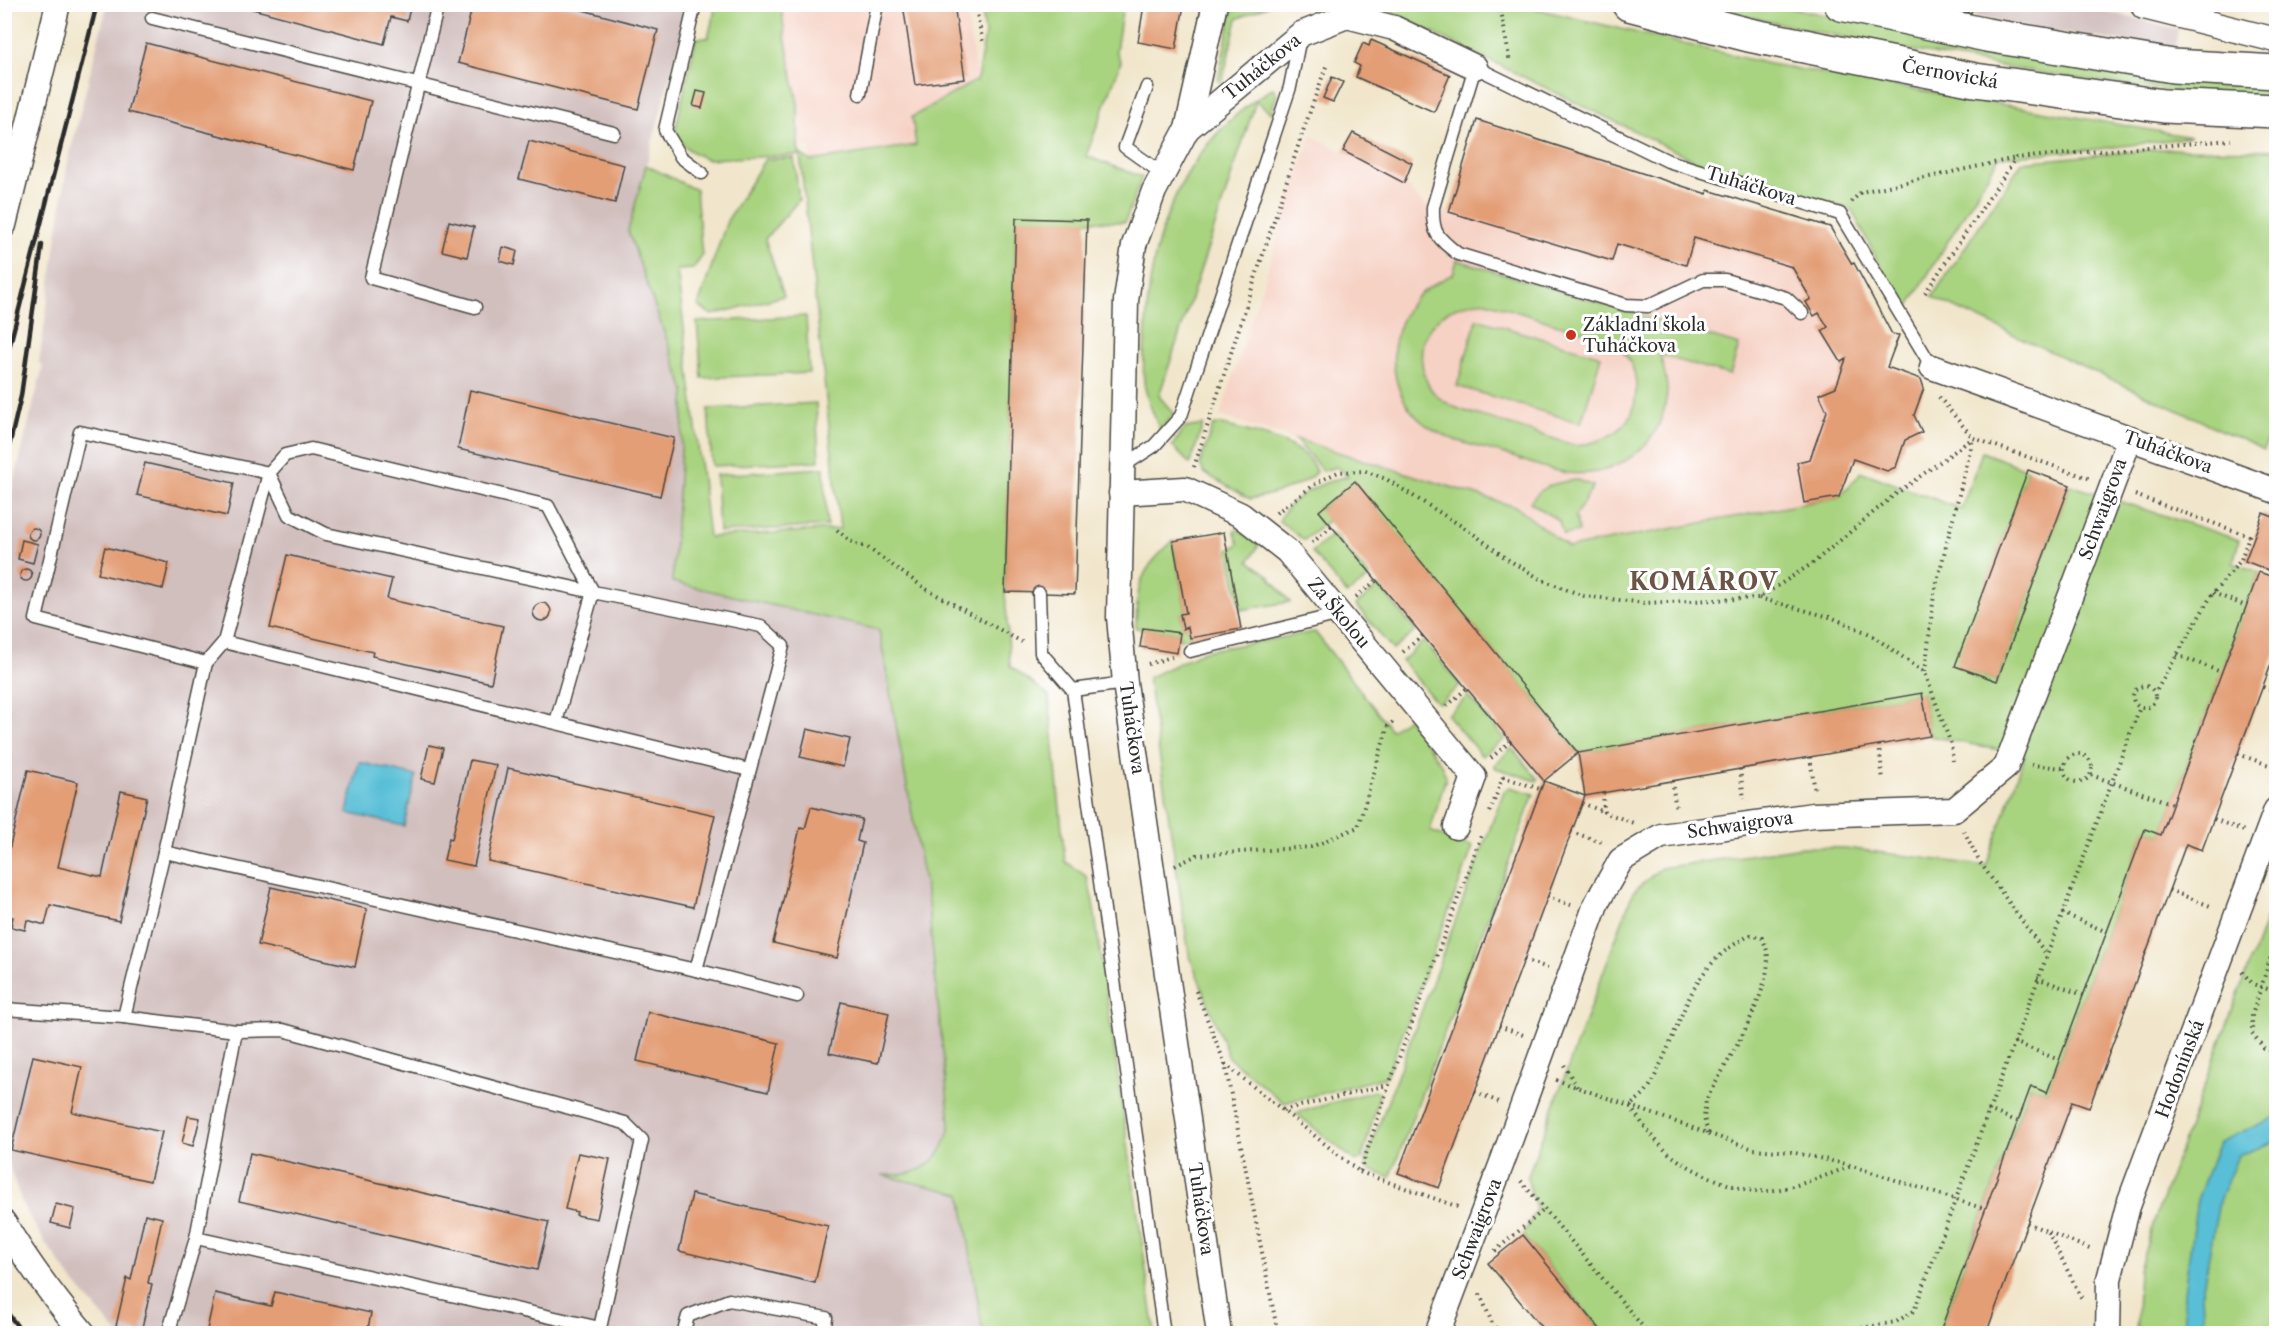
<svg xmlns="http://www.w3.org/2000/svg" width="2281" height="1338" viewBox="0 0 2281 1338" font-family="'Libre Caslon Text',serif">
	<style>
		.built { fill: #f6d2c4 }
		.industrial { fill: #d1bfbe }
		.green { fill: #a8d37f; stroke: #6a7f55; stroke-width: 1.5; fill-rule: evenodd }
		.water { fill: #59bfd7; stroke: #427581; stroke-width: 1.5 }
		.building { fill: #e39e76 }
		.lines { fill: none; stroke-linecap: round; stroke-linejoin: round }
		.service-casing { stroke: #494743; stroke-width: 15 }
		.minor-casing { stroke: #494743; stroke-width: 27 }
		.secondary-casing { stroke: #494743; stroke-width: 36 }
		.path { stroke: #494743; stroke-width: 4; stroke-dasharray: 1.5 4.5; stroke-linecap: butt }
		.service { stroke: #fff; stroke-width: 12 }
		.minor { stroke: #fff; stroke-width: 24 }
		.secondary { stroke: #fff; stroke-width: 33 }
		.rail { stroke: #2b2b2b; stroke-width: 4.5 }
		.poi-dot { fill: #c8321e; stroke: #fff; stroke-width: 2 }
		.labels { text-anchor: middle; stroke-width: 6; stroke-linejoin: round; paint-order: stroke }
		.street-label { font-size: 18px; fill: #2b2b2b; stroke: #fff }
		.poi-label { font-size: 18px; fill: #2b2b2b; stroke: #fff; text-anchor: start }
		.district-label { font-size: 24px; font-weight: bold; letter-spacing: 1.5px; fill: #6b5345; stroke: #fff }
	</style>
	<rect width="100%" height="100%" fill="#fff"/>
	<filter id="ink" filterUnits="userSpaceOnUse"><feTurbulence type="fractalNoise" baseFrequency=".0167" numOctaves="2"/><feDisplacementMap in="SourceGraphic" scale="12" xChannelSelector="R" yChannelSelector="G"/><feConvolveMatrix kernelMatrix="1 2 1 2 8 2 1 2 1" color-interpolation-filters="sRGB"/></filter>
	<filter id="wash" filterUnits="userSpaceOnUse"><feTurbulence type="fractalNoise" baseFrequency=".008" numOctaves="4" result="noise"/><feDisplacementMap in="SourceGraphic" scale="24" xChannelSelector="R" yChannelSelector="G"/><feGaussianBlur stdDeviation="1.35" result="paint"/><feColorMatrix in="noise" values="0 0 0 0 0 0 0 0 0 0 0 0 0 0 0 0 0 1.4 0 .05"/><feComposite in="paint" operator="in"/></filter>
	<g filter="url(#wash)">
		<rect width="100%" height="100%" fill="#f1e6cb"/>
		<g class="built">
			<path d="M781 5H965L977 80 912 117 916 145 811 161 810 147H798V104L785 37Z"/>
			<path d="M1477 120 1706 194 1708 190 1830 227 1872 293 1871 297 1892 334 1899 335 1887 367 1921 379 1924 388 1915 415 1922 432 1905 440 1896 467 1887 471 1853 460 1839 497 1569 548 1516 507 1220 416 1311 135 1404 183 1424 205 1449 212Z"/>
		</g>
		<g class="industrial">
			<path d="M107 5H690L628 231 685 391 672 582 879 630 928 903 950 1124 948 1137 941 1152 932 1162 920 1170 909 1173 888 1176 961 1194 983 1333 118 1334 72 1280 44 1241 23 1206 5 1154V517L43 366 39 363 67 166Z"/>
			<path d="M1922 5H2080L2178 29 2175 49 2037 29Z"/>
		</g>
		<g class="green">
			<path d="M716 5H781L785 37 798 104V147L800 154 811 161 916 145 912 117 977 80 985 34 981 5H1123L1116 51 1121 62 1086 156 1142 177 1125 222 1016 219 1005 592 1010 666 1049 696 1065 861 1087 877 1093 902 1155 1333H983L961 1194 882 1175C919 1178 944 1162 950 1124L928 903 879 630 672 582 685 391 628 231 646 165 696 190 702 256 693 269 677 270 709 537 840 529 800 155 707 159C691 153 683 147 675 132L696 38H708Z"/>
			<path d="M1233 5H1269L1237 19 1223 79 1220 82 1218 80Z"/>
			<path d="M1379 5H1479L1503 12 1506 5H1520L1769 64 2191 137 2099 149 1999 157 1904 314 1852 210 1702 164 1382 8Z"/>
			<path d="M1694 5H1780L1837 18 2276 86V97C2202 97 2128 86 2055 75 1933 56 1814 32 1694 5Z"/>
			<path d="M1273 88 1277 94 1271 113 1256 101 1159 396 1174 414 1160 430C1154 415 1146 399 1144 382 1142 365 1145 345 1146 327 1150 227 1185 142 1273 88Z"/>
			<path d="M2159 149 2276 150V412L2264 450 1932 297 2022 162Z"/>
			<path d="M794 158 799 200 765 239 784 296 712 315 698 306 727 221 765 159Z"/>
			<path d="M1457 260 1739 345 1730 375 1660 355C1664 370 1669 385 1666 400 1659 448 1615 478 1568 473 1546 470 1523 460 1502 453 1476 446 1448 441 1426 425 1386 396 1384 335 1415 299 1424 289 1440 281 1453 274ZM1484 301C1509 309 1534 317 1559 325 1574 329 1594 332 1608 340 1634 355 1640 379 1634 407 1628 433 1600 442 1577 446 1550 438 1524 429 1498 421 1476 414 1451 410 1435 394 1422 381 1418 353 1425 337 1438 310 1457 305 1484 301Z"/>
			<path d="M806 316 809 373 702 378 697 322Z"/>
			<path d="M1477 319 1601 356 1581 423 1457 386Z"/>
			<path d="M816 403 819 461 712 466 708 409Z"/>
			<path d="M1218 424C1247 432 1306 440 1316 472 1303 487 1270 495 1250 499L1204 473 1200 464 1213 426Z"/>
			<path d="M1203 425 1190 464 1172 446 1185 428Z"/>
			<path d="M1295 439 1516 507 1569 548 1839 497 1862 472 1961 509 1982 452 2028 470 1956 666 1997 681 2070 485 2239 540 2233 563 2259 572 2161 835 2145 829 2047 1092 2030 1086 1939 1333H1604L1523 1235 1536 1210 1527 1178 1633 892 1661 868 1803 847 1845 848 1986 866 2025 755 1930 736 1922 693 1578 753 1355 482 1320 510 1328 521 1304 540 1279 521C1290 496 1322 482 1348 476L1336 467 1323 471Z"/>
			<path d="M824 468 827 526 719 532 716 475Z"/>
			<path d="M1577 480 1593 486 1575 517 1579 532 1563 535 1559 521 1530 502C1542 485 1557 482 1577 480Z"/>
			<path d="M1237 529 1259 545 1249 561 1269 576 1290 602 1241 610 1229 550 1239 544 1234 531Z"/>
			<path d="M1333 534 1370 577 1347 594 1312 552Z"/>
			<path d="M1173 541 1186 613 1180 614 1183 628 1188 627 1190 638 1179 639 1180 633 1136 628C1137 583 1139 572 1173 541Z"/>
			<path d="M1379 586 1416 631 1393 650 1356 605Z"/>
			<path d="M1315 632 1391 730 1408 718 1441 764 1446 777 1430 831 1473 847 1386 1077 1284 1103 1229 1058 1189 954 1148 678 1204 651Z"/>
			<path d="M1424 641 1460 685 1440 703 1436 702 1402 661Z"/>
			<path d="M1468 696 1505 739 1482 756 1447 715Z"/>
			<path d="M1512 748 1538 779 1537 781 1496 768 1494 765Z"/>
			<path d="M1510 787 1534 794 1390 1178 1368 1169 1365 1162 1504 791Z"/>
			<path d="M2276 892V1329L2275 1334H2136L2139 1270 2154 1221Z"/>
			<path d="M1374 1091 1380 1093 1362 1159 1355 1161 1296 1113Z"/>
		</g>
		<g class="water">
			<path d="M359 762 416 776 404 826 347 813Z"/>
			<path d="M2276 1117V1141L2238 1156 2219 1201 2202 1293 2204 1333H2184V1292L2197 1200 2219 1142Z"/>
		</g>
		<g id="blocks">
			<g class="building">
				<path d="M234 4H411L407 21 391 17 384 44Z"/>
				<path d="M473 4H560L658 30 638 109 458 63Z"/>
				<path d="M903 4H954L965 79 915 85Z"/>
				<path d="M1933 4H1973L1971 13Z"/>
				<path d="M1144 5H1184L1176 49 1138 42Z"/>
				<path d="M1371 40 1450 75 1434 112 1356 77 1360 66 1354 63 1363 43 1369 46Z"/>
				<path d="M146 43 371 101 354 170 128 112Z"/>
				<path d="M1332 77 1343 82 1333 102 1323 98Z"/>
				<path d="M697 91 706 93 702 108 693 106Z"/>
				<path d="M1477 120 1707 194 1708 190 1830 227 1852 264 1854 263 1892 334 1899 335 1887 367 1921 379 1924 388 1914 415 1922 432 1905 440 1896 467 1887 471 1853 459 1839 497 1804 503 1797 462 1810 459 1827 411 1819 394 1836 387 1846 359 1841 362 1822 331 1828 327 1819 313 1814 316 1806 302 1811 299 1792 267 1694 238 1686 265 1617 244 1612 261 1449 212Z"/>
				<path d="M1353 133 1412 163 1404 183 1343 151Z"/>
				<path d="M529 141 624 165 615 203 519 179Z"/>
				<path d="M1016 218 1087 220 1075 594 1005 592Z"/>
				<path d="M449 221 474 227 467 257 442 251Z"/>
				<path d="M503 247 517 251 514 265 500 261Z"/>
				<path d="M470 390 674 438 660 496 458 449Z"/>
				<path d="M145 463 234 483 227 516 137 495Z"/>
				<path d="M2028 470 2070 485 1997 681 1955 666Z"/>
				<path d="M1355 481 1578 753 1544 781 1319 511Z"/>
				<path d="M2263 513 2276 518V573L2245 561Z"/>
				<circle cx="34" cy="534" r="6"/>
				<path d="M1224 532 1241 629 1190 638 1188 627 1183 629 1180 614 1186 613 1173 541Z"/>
				<path d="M22 540 38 544 33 563 18 559Z"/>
				<path d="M105 547 169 563 163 589 98 574Z"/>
				<path d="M287 555 392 579 387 599 503 626 491 683 372 656 373 652 270 628Z"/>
				<circle cx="26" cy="575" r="6"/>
				<path d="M2259 572 2276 578V651L2202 850 2186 844 2089 1108 2072 1102 1986 1334H1939L2031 1086 2047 1093 2145 829 2161 835Z"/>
				<circle cx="542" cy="612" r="9"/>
				<path d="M1143 628 1180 633 1177 653 1140 647Z"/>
				<path d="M1922 693 1930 736 1585 796 1578 753Z"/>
				<path d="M807 729 850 739 843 767 800 757Z"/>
				<path d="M429 745 443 748 435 782 421 779Z"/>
				<path d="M470 760 496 765 474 866 444 860 449 838 452 839Z"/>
				<path d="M508 768 715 815 693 907 488 861Z"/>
				<path d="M28 770 78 782 58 867 102 877 121 791 147 797 119 921 50 905 45 925 27 920 25 930 11 927 13 917 4 915V871Z"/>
				<path d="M1544 781 1585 796 1439 1188 1398 1173Z"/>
				<path d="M811 807 862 819 857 841 863 843 837 958 773 943 800 828 805 829Z"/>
				<path d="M271 887 367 909 355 967 258 945Z"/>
				<path d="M841 1002 889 1013 878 1063 829 1053Z"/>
				<path d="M648 1012 779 1043 768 1092 637 1061Z"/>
				<path d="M33 1056 82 1067 72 1112 162 1132 150 1181 11 1150Z"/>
				<path d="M188 1116 200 1118 193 1146 182 1143Z"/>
				<path d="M250 1153 549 1222 537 1270 239 1201Z"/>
				<path d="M578 1153 610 1159 597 1219 576 1215 577 1212 565 1209Z"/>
				<path d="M692 1194 828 1226 815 1283 679 1251Z"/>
				<path d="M56 1204 75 1209 70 1228 51 1223Z"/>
				<path d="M145 1214 162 1218 148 1283 152 1284 141 1332 116 1326 127 1278 131 1280Z"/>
				<path d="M1523 1235 1604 1334H1547L1488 1263Z"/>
				<path d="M275 1292 371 1313 367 1334H206L215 1293 271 1306Z"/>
			</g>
		</g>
	</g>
	<g filter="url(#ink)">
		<use href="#blocks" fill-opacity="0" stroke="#494743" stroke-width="1.5"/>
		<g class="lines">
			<defs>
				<g id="service">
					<path d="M438 4 371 278 475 307"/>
					<path d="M695 4 665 130 681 157 702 173"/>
					<path d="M152 18 614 133"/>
					<path d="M1147 87 1125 147 1163 174"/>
					<path d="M860 94 877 4"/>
					<path d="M1802 313 1786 298 1725 280H1703L1648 306 1626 305 1458 254C1438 238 1432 234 1433 207L1475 67 1668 161 1840 214 1932 367"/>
					<path d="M1123 466 1154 446 1181 416 1290 87 1300 37"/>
					<path d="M1039 593 1041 653 1073 690 1125 683"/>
					<path d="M224 642 749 770"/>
					<path d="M1190 651 1340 614"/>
					<path d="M206 663 36 619 80 432 269 473 289 515 326 534 593 592 556 722"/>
					<path d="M1073 690 1164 1334"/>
					<path d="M164 852 696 970 797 996"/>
					<path d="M4 1009 124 1017 164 852 206 663 224 642 269 473 285 455 311 449 548 506 593 592 761 626 783 646 696 970"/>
					<path d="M124 1017 236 1031 283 1030 625 1123 642 1140 600 1328 603 1334"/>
					<path d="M196 1238 600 1328"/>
					<path d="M168 1334 196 1238 236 1031"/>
					<path d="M683 1334 688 1316 729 1300 826 1318 824 1334"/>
				</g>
				<g id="minor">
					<path d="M1215 4 1187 129 1154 191 1134 245 1126 301 1119 617 1125 683 1219 1334"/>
					<path d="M2144 7 2276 40"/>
					<path d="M1187 129 1301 34 1347 16 1394 28 1475 67"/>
					<path d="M4 225 58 4"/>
					<path d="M1932 367 2276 491"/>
					<path d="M1121 493 1185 489 1241 515 1287 551 1474 777 1456 827"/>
					<path d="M4 1223C27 1263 54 1298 84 1334"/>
					<path d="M1437 1334 1503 1160 1596 904 1621 860 1661 836 1813 815 1954 810 2006 767 2130 438"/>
					<path d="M2108 1334 2109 1279 2128 1206 2276 810"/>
				</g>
				<g id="secondary">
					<path d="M1629 4 1749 35 1975 80 2164 106 2276 111"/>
					<path d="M1841 4 1987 35 2173 66 2276 72"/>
				</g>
			</defs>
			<use href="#service" class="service-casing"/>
			<use href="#minor" class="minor-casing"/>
			<use href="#secondary" class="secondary-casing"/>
			<g class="path">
				<path d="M975 4 983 43"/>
				<path d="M1500 4 1510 63"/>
				<path d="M1851 202 1861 192 2016 158"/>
				<path d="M1925 293 2016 158 2231 140"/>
				<path d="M1939 397 1973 438 2091 479"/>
				<path d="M1194 467 1302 134 1327 64"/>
				<path d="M2135 495 2249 536 2241 560 2211 596 2155 693"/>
				<path d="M1276 513 1318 482 1338 472 1365 471 1386 479 1471 532 1507 559 1542 580 1584 596 1645 603 1759 598 1813 563 1893 496 1973 438"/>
				<path d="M837 530 853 543 868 548 926 589 1022 642"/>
				<path d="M1312 543 1332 526"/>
				<path d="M2213 593 2246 606"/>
				<path d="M1356 597 1377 580"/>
				<path d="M1759 598 1833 618 1870 634 1925 673 1951 744 1953 761"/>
				<path d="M1403 652 1423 635"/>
				<path d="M2177 655 2221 672"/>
				<path d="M1148 664 1172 657"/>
				<path d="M1925 672 1934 594 1973 439"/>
				<circle cx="2144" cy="697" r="11"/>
				<path d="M2263 687 2276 692"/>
				<path d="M1447 706 1467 688"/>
				<path d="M1879 745 1883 780"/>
				<circle cx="2078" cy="768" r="14"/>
				<path d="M2238 754 2274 767"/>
				<path d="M1810 757 1815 792"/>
				<path d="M1491 758 1511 741"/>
				<path d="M2031 765 2063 768"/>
				<path d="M1740 769 1744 799"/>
				<path d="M2091 775 2173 804"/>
				<path d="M1503 777 1540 789"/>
				<path d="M1672 781 1676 810"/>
				<path d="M1603 793 1604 812 1636 824"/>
				<path d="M1582 803 1604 812"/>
				<path d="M1490 812 1503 777"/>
				<path d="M2214 819 2244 831"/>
				<path d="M1964 831 1979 861 2046 954"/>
				<path d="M1571 832 1605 843"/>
				<path d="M1175 866 1197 855 1311 847 1358 827 1388 726 1395 720"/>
				<path d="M2169 890 2213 907"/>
				<path d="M1547 897 1571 905"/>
				<path d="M2062 913 2107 932"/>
				<path d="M2276 941 2252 1015V1033L2264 1048 2276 1053"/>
				<path d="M1524 960 1548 968"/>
				<path d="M2242 972 2253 984 2276 992"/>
				<path d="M2037 978 2083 995"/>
				<path d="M1196 991 1225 1064 1278 1334"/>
				<path d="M1499 1026 1523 1035"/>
				<path d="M2014 1042 2059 1060"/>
				<path d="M1225 1064 1360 1172 1389 1085 1481 836"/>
				<path d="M1564 1065 1577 1087"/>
				<path d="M1556 1080 1753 1149 1791 1152 1846 1164 1985 1209"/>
				<path d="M1475 1092 1499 1102"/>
				<path d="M1283 1110 1388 1085"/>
				<path d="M1988 1110 2017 1121"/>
				<path d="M1708 1133 1704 1118 1706 1100C1724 1067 1775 988 1767 951 1766 947 1764 942 1762 938L1751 935C1691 964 1687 1010 1660 1065 1656 1073 1653 1083 1647 1090 1643 1096 1635 1101 1630 1106 1640 1121 1651 1136 1664 1149 1682 1167 1729 1188 1755 1191 1781 1194 1826 1175 1852 1166"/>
				<path d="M1360 1172 1461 1208"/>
				<path d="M1521 1181 1649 1334"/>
				<path d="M2027 1223 2092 1250"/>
				<path d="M2048 1232 2083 1301"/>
				<path d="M1495 1251 1545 1209"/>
				<path d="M1480 1294 1492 1323 1500 1334"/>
				<path d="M1826 1334 1896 1322 1914 1311 2140 707"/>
			</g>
			<use href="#service" class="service"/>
			<use href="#minor" class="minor"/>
			<use href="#secondary" class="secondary"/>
			<g class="rail">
				<path d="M4 368 97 4"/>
				<path d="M4 468 21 396 42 245"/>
				<path d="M4 1308 23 1334"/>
			</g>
		</g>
	</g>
	<circle class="poi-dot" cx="1571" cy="335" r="6"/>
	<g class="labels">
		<g class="street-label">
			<text transform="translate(1262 67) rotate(-39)" y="6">Tuháčkova</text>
			<text transform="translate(1950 74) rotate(10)" y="6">Černovická</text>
			<text transform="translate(1751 186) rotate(17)" y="6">Tuháčkova</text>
			<text transform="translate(2168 452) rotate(20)" y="6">Tuháčkova</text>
			<text transform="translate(2103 509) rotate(-70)" y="6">Schwaigrova</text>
			<text transform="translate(1339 613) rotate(50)" y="6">Za Školou</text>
			<text transform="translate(1132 728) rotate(82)" y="6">Tuháčkova</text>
			<text transform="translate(1740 825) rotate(-8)" y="6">Schwaigrova</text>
			<text transform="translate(2180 1069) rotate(-69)" y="6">Hodonínská</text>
			<text transform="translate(1201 1209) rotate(82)" y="6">Tuháčkova</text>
			<text transform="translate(1477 1229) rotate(-69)" y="6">Schwaigrova</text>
		</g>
		<g class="poi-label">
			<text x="1583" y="331">Základní škola<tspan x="1583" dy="21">Tuháčkova</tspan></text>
		</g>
		<g class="district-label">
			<text x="1704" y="590">KOMÁROV</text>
		</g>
	</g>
	<rect width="2281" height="1338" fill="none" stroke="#fff" stroke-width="24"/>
</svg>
